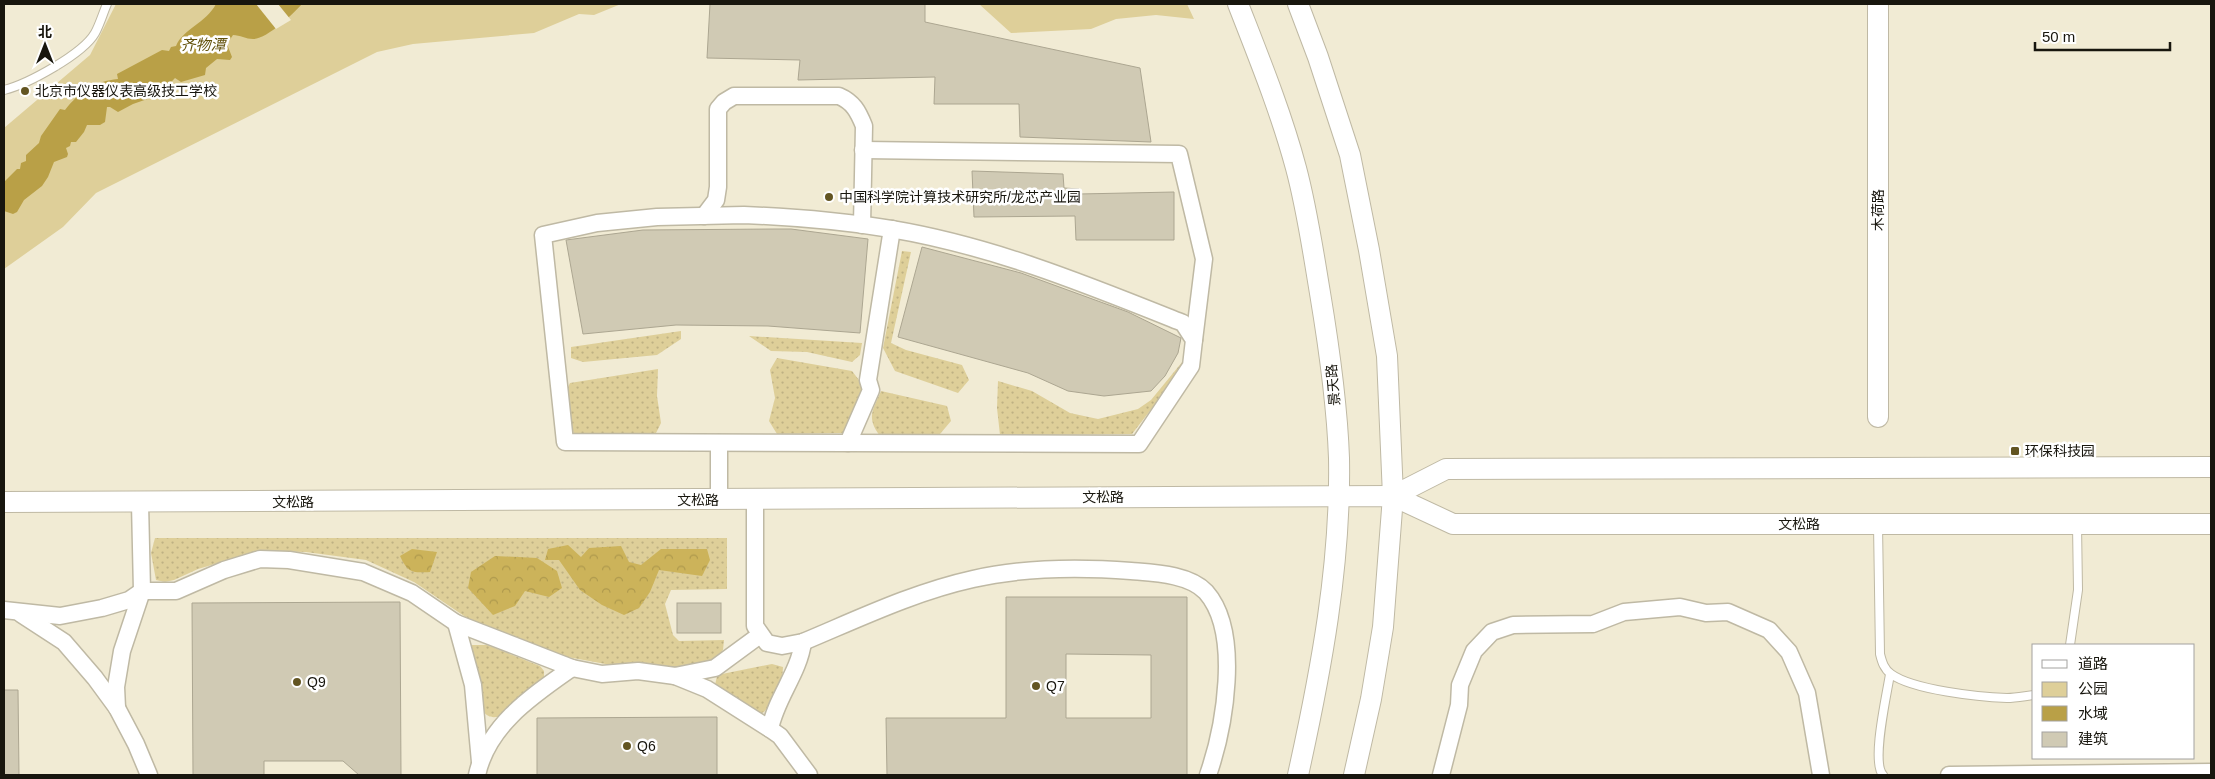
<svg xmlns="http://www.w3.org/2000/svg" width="2215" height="779" viewBox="0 0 2215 779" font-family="Helvetica,'Noto Sans SC',sans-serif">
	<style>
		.grass { fill: url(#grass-dots) }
		.forest { fill: url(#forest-crowns) }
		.park { fill: #decf99 }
		.water { fill: #b9a047 }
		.pier { fill: #f1ebd4 }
		.building { fill: #d0cab4; stroke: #aca691; fill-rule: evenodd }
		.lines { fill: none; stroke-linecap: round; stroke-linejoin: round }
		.service-casing { stroke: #bfb9a4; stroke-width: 10 }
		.minor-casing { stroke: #bfb9a4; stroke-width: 19 }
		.tertiary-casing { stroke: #bfb9a4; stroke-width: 22 }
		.service { stroke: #fff; stroke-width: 8 }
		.minor { stroke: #fff; stroke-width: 16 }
		.tertiary { stroke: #fff; stroke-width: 20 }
		.poi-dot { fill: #635522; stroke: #fff; stroke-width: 2 }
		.labels { text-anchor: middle; stroke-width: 5; stroke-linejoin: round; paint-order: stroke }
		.poi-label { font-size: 14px; fill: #18160e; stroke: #fff; text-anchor: start }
		.street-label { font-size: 14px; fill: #18160e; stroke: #fff }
		.water-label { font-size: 15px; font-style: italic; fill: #62510b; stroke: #fff }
	</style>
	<defs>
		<pattern id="grass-dots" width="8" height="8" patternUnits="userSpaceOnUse" patternTransform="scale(1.25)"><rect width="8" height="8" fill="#decf99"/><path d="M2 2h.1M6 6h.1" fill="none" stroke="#beb183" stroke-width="1.8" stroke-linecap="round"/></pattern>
		<pattern id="forest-crowns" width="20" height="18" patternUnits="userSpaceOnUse" patternTransform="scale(1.25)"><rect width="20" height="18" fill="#ccb35a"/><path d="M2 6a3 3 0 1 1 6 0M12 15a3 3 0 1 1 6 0" fill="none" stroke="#ae994d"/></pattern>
	</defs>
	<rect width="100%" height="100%" fill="#f1ebd4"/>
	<g class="grass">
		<path d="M902 251 911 252 891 343 906 350 962 365 969 380 958 393 895 371 883 348Z"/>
		<path d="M681 331V339L657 355 583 362 571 358V347Z"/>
		<path d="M749 336 862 343 860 355 852 362 807 352 771 351Z"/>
		<path d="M777 358 852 371 862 384 857 418 847 433 777 434 769 421 775 398 770 370Z"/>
		<path d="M1183 361 1180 372 1132 434 1000 435 997 408 998 381 1032 391 1070 413 1098 419 1138 409 1151 400Z"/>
		<path d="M658 369 657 396 661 423 656 433 574 435 565 393 570 383Z"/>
		<path d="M881 391 947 406 951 421 940 434 880 436C866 417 873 410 881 391Z"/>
		<path d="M155 538H727V589L671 590 665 604 673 635 679 641 724 640 723 650 715 660 678 667 611 665 562 656 467 618 414 582 366 560 306 552 259 551 198 569 174 580 165 582 156 580 151 553Z"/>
		<path d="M472 645H487L540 666 544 671V681C528 689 512 700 504 715 495 718 489 719 483 711L470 652Z"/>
		<path d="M772 664 783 667C783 682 774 701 764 712L759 714 715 685 717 676 722 674Z"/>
	</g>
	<g class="forest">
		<path d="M568 545 581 557 589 548 621 546 629 562 641 565 661 549H707L710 560 702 576 659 570 650 592 639 608 624 615 602 605 580 590 559 560H545L548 549Z"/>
		<path d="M412 549 437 552 430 572C412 573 408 573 400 556Z"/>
		<path d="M495 556 537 558 557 571 562 588 549 597 525 591 515 606 493 615 468 588 471 572Z"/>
	</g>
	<g class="park">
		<path d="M116 4H621L594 15 579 14 534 33 413 44 377 52 96 193 63 227 4 269V128L90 55Z"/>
		<path d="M979 4H1187L1194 19 1156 15 1116 19 1091 29 1011 33Z"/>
	</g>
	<path class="water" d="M216 4H302C293 14 267 39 253 39 246 39 240 35 233 35L227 44 232 57 230 60 217 59 206 68 205 75 181 82 175 78 159 95 133 104 118 112 110 107H107L105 122 100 125H87L84 132 76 142H71L70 146 66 148 68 154 67 157 54 162 48 177 42 186 24 200 17 212 13 214 4 211V182L17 169H20L21 163 26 161V155L39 143 41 136 60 109 65 110C79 92 95 81 118 79L117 74 162 50 169 51 171 47 176 46C183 29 206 23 216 4Z"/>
	<path class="pier" d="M256 4H278L291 20 276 29Z"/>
	<g class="building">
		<path d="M710 4H925V22L1140 68 1151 142 1020 137 1019 104H934L935 77 798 80 800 60 707 58Z"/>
		<path d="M972 171 1063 174 1064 188 1079 189V194L1174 192V240H1076L1075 216 974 217Z"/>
		<path d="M775 229H791L868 239 860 333 768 326 676 325 583 334 566 240 643 230Z"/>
		<path d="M922 247 1021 273 1128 312 1181 338 1178 353 1165 376 1151 391 1104 396 1068 391 1028 373 898 337Z"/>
		<path d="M1006 597H1187V775H887L886 718H1006ZM1066 654 1151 655V718H1066Z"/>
		<path d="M400 602 401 775H359L343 761H264V775H193L192 603Z"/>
		<rect x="677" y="603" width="44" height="30"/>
		<path d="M4 690H18L19 775H4Z"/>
		<path d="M717 717V775H537V718Z"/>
	</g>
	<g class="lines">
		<defs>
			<g id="service">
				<path d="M4 90C28 84 83 54 95 33 100 24 103 13 107 4"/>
				<path d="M1878 525 1880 654C1882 662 1884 669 1891 674 1913 690 1979 697 2007 698 2016 698 2025 696 2034 695"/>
				<path d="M2070 645 2078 590 2077 525"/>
				<path d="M1883 775C1871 762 1887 694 1890 674"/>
			</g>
			<g id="minor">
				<path d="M863 150 1179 154 1204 259 1194 340"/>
				<path d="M744 215C793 217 842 221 891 229 993 246 1088 285 1183 323L1194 340 1191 366 1139 444 565 442 543 235 597 223 657 217Z"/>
				<path d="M704 216 716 200 718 187V109L724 102 734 96H839C853 102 858 111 864 126L862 225"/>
				<path d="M848 443 871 390 868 380 892 229"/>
				<path d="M719 499V443"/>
				<path d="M755 499V626L767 643 782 646 803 642C858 619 914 592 973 579 1025 567 1078 567 1131 571 1154 573 1189 574 1206 592 1242 633 1224 729 1208 775"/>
				<path d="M4 610 60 616 102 608 129 600 142 591H176L224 570 260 559 289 560 363 572 412 593 456 623 572 668 602 674 638 671 675 676 715 668 760 635"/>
				<path d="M21 614 64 642 95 678 117 708 136 744 149 775"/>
				<path d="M456 623 473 685 480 762"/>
				<path d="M675 676 707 689 770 729 780 736 809 775"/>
				<path d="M117 708 116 687 122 651 142 591 140 503"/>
				<path d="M770 729C776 698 799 673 803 642"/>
				<path d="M477 775C488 725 532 696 572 668"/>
				<path d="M1441 775 1459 705 1460 685 1474 651 1492 632 1513 625 1593 624 1624 612 1680 607 1706 613 1728 612 1769 630 1789 652 1807 693 1821 775"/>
				<path d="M1949 775 2211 772"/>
			</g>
			<g id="tertiary">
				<path d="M1238 4C1259 58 1281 112 1296 168 1307 209 1313 251 1320 293 1329 347 1337 402 1339 458 1341 565 1321 671 1298 775"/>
				<path d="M1298 4 1318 57 1350 155 1369 250 1387 356 1393 496 1383 627 1371 699 1354 775"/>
				<path d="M1878 417V4"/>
				<path d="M1393 496 1446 469 2211 467"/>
				<path d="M4 502 1393 496 1453 524H2211"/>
			</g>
		</defs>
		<use href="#service" class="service-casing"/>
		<use href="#minor" class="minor-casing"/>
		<use href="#tertiary" class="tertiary-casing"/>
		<use href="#service" class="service"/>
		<use href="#minor" class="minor"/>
		<use href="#tertiary" class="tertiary"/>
	</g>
	<g class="poi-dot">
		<circle cx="25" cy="91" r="5"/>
		<circle cx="829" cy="197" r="5"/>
		<rect x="2010" y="446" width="10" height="10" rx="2.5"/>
		<circle cx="297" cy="682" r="5"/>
		<circle cx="1036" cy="686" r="5"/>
		<circle cx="627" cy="746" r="5"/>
	</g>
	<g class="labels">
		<g class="poi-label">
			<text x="35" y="96">北京市仪器仪表高级技工学校</text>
			<text x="839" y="202">中国科学院计算技术研究所/龙芯产业园</text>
			<text x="2025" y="456">环保科技园</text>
			<text x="307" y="687">Q9</text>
			<text x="1046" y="691">Q7</text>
			<text x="637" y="751">Q6</text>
		</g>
		<g class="street-label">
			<text transform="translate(1878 210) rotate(-90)" y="5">木荷路</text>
			<text transform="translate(1333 385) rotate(-95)" y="5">景天路</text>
			<text x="1103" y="502">文松路</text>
			<text x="698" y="505">文松路</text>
			<text x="293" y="507">文松路</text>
			<text x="1799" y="529">文松路</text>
		</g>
		<g class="water-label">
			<text x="203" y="50">齐物潭</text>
		</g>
	</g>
	<rect width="2215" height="779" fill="none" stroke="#18160e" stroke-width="10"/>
	<rect x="2032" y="644" width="162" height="115" fill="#ffffff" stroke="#a3a29f"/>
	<rect x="2042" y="660" width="25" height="8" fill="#ffffff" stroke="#a3a29f"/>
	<text x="2078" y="669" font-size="15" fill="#18160e">道路</text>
	<rect x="2042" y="682" width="25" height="15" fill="#decf99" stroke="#a3a29f"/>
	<text x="2078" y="694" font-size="15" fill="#18160e">公园</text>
	<rect x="2042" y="706" width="25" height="15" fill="#b9a047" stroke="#a3a29f"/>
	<text x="2078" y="719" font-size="15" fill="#18160e">水域</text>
	<rect x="2042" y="732" width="25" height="15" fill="#d0cab4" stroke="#a3a29f"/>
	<text x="2078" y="744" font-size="15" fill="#18160e">建筑</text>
	<g transform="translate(45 45)" stroke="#ffffff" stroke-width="4" paint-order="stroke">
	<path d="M0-4L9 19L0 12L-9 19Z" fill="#18160e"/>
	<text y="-8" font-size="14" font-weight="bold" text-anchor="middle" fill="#18160e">北</text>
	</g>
	<path d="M2035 42v8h135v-8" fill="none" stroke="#18160e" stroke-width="2.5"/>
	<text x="2042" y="42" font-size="15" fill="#18160e" stroke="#ffffff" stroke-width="4" paint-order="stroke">50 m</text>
</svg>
